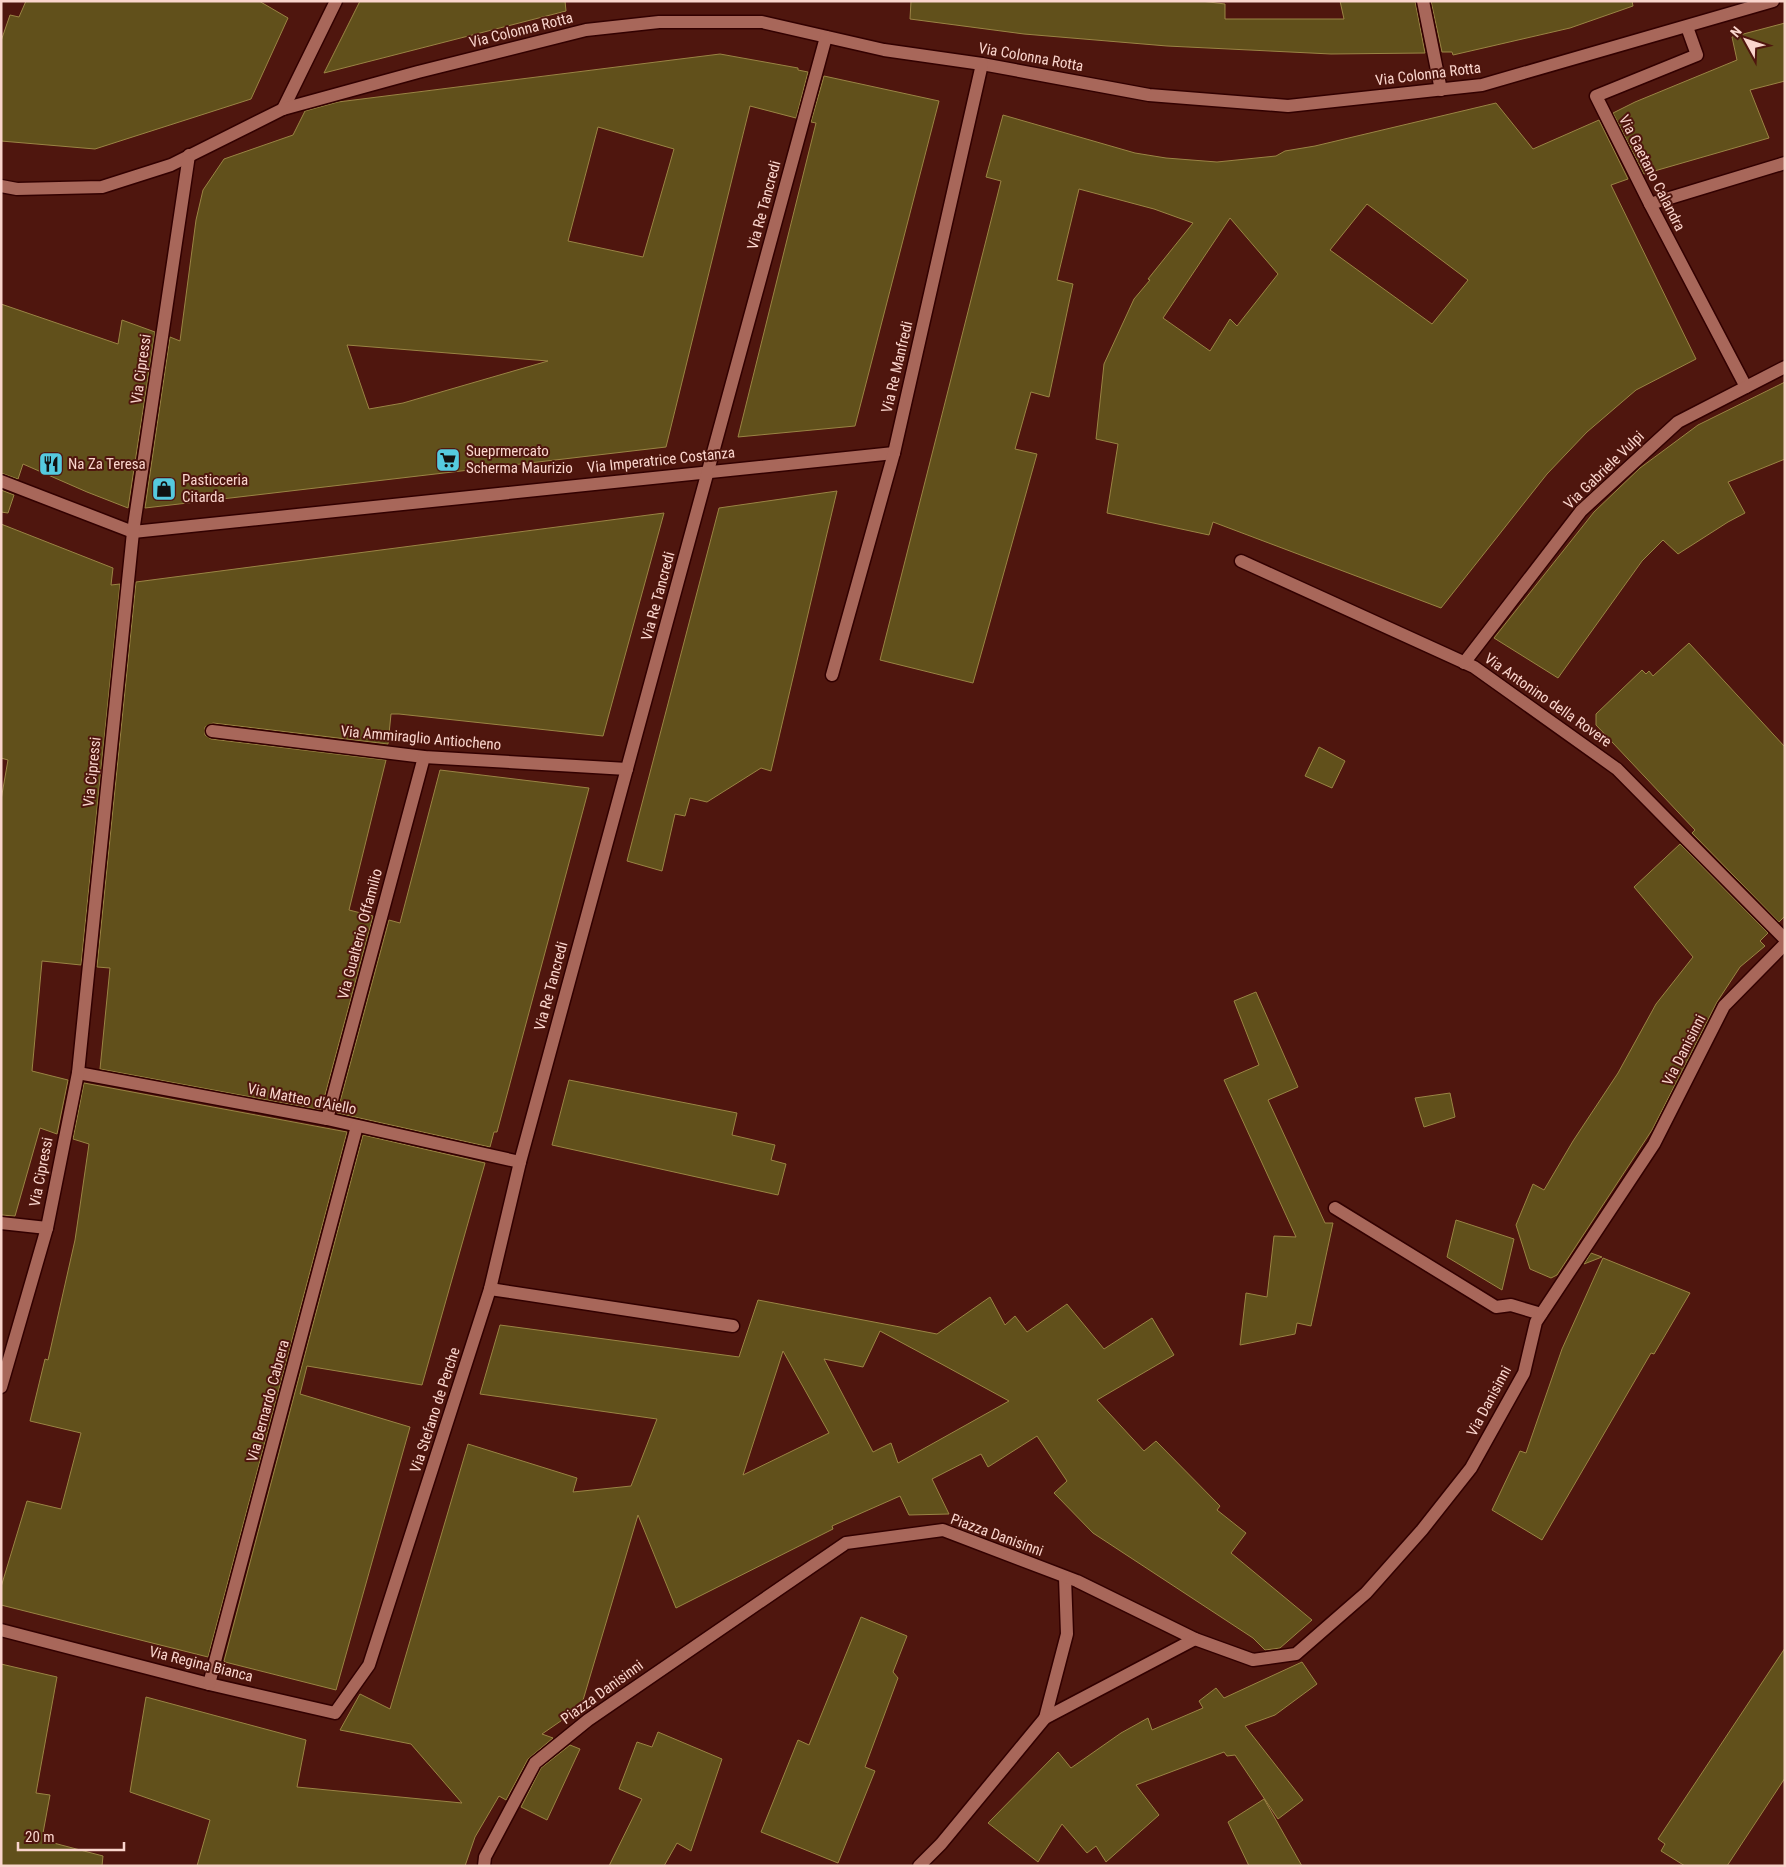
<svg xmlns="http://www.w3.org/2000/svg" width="1786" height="1867" viewBox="0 0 1786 1867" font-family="'Roboto Condensed',sans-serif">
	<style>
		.building { fill: #61501b; stroke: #9a8444; fill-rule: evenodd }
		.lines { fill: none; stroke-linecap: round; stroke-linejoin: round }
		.minor-casing { stroke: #320000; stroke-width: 15 }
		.minor { stroke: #a8675a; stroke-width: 12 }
		.labels { text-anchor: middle; stroke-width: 4; stroke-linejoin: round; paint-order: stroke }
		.street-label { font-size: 15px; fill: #fad5cd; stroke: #4f160e }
		.poi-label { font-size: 15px; fill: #fad5cd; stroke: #4f160e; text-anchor: start }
	</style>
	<rect width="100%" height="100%" fill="#4f160e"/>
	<g class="building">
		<path d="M26 1H259L288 18 251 99 95 149 1 141V41L10 15 19 17Z"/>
		<path d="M360 1H565L566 11 324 73Z"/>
		<path d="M911 1H1201L1225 4V19H1344L1340 1H1415L1425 53 1331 54 1167 46 1024 34 910 19Z"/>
		<path d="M1431 1H1632L1633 6 1570 28 1453 55 1452 52H1442Z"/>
		<path d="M1785 23V81L1750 90 1769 138 1644 174 1613 113 1635 102 1737 60 1732 37Z"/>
		<path d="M720 54 798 68V70L808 72 796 118 750 106 666 447 145 508 170 337 180 341 196 220 203 190 224 159 293 135 305 111 338 102ZM598 127 674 149 643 257 568 241ZM347 345 398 349 548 361 403 403 369 409Z"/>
		<path d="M824 76 939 101 855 426 738 437 816 123 811 122Z"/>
		<path d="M1496 103 1533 149 1599 120 1628 179 1611 185 1696 359 1636 390 1587 432 1547 474 1441 608 1213 522 1209 535 1107 513 1118 444 1096 439 1104 364 1134 299 1150 280 1148 279 1193 223 1154 209 1079 189 1057 280 1073 284 1049 397 1031 392 1015 449 1037 454 973 683 880 660 1001 181 986 177 1003 115 1135 153 1166 158 1217 162 1276 156 1285 151 1315 146ZM1367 204 1468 280 1432 324 1330 250ZM1230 218 1278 274 1237 326 1230 319 1210 351 1163 318Z"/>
		<path d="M1 304 118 344 122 320 155 332 128 508 87 492 23 464 18 479 1 473Z"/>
		<path d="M1785 382V459L1728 482 1745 513 1728 522 1678 554 1663 540 1642 561 1558 678 1494 638 1594 512 1640 468 1698 425Z"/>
		<path d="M1 490 14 495 8 513 1 512Z"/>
		<path d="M837 491 771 771 761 768 707 802 690 798 685 816 675 814 662 871 627 861 719 508Z"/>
		<path d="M664 513 603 736 399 714H391L388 744 213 723 205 727V735L211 739 386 760 349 910 373 916 321 1110 100 1069 110 968 97 967 136 582Z"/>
		<path d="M1 524 113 568 111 585 120 584 81 965 42 961 32 1071 68 1080 57 1134 40 1128 15 1216 1 1215V800L8 760 1 758Z"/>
		<path d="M1689 643 1785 747V916L1779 922 1692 833 1695 830 1596 725V714L1642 670 1646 674 1649 671 1653 676Z"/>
		<path d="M1319 747 1345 761 1332 788 1305 776Z"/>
		<path d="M440 770 589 788 497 1132H494L490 1147 337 1113 389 920 400 923Z"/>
		<path d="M1680 844 1768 933 1760 941 1765 946 1740 967 1717 1002 1652 1130 1557 1275 1551 1278 1530 1269 1516 1225 1533 1184 1544 1190 1573 1141 1618 1073 1656 1004 1693 957 1634 887Z"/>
		<path d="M1256 992 1298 1087 1268 1100 1325 1223H1333L1311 1326 1297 1323 1295 1334 1240 1345 1246 1293 1267 1297 1274 1236 1296 1237 1224 1080 1259 1065 1234 1001Z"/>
		<path d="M569 1080 737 1113 732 1135 775 1145 771 1160 786 1164 778 1195 552 1145Z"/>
		<path d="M84 1083 347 1132 208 1657 1 1605V1587L27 1501 61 1509 81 1433 30 1421 45 1359 48 1360 75 1240 80 1206 89 1144 73 1139Z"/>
		<path d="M1450 1093 1455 1117 1424 1127 1415 1098Z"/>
		<path d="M363 1135 485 1163 422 1385 307 1366 300 1394 410 1427 336 1690 225 1662 224 1661Z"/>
		<path d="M1456 1220 1514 1239 1502 1290 1447 1257Z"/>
		<path d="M1591 1253 1602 1257 1584 1264Z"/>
		<path d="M1603 1258 1690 1293 1654 1354 1651 1353 1542 1540 1492 1510 1520 1451 1526 1453 1562 1349Z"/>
		<path d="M990 1297 1005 1325 1015 1316 1027 1332 1067 1304 1104 1349 1152 1318 1174 1355 1097 1400 1144 1451 1156 1441 1220 1506 1217 1510 1246 1533 1231 1553 1312 1620 1280 1648 1265 1650 1253 1638 1093 1533 1054 1493 1067 1481 1037 1436 988 1467 981 1454 932 1479 949 1514 909 1515 900 1496 832 1526 833 1529 676 1608 638 1515 581 1707 542 1734 553 1738 528 1759 506 1800 499 1796 475 1837 465 1866H197L210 1820 130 1792 146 1697 306 1740 297 1787 462 1803 411 1744 340 1730 360 1694 390 1709 468 1444 577 1478 573 1492 631 1486 657 1419 480 1394 500 1325 739 1357 758 1300 937 1334ZM880 1331 947 1367 1009 1401 898 1463 891 1443 873 1452 824 1359 863 1367ZM783 1351 829 1433 743 1475Z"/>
		<path d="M861 1617 907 1636 893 1672 898 1678 865 1767 875 1771 838 1863 761 1832 798 1740 809 1745Z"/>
		<path d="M1785 1648V1778L1727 1866H1685L1661 1851 1665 1844 1658 1839Z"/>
		<path d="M1302 1662 1317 1684 1275 1715 1245 1726 1303 1800 1278 1819 1235 1755 1227 1756 1224 1752 1136 1785 1159 1815 1106 1862 1096 1846 1087 1853 1062 1824 1038 1862 988 1823 1058 1752 1071 1768 1121 1733 1148 1718 1152 1730 1203 1708 1199 1701 1216 1688 1224 1698Z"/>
		<path d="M1 1664 57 1677 36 1793 50 1795 43 1833 48 1834 46 1841 103 1856 102 1866H1Z"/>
		<path d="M658 1732 722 1759 691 1851 677 1843 664 1866H609L642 1799 619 1789 637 1742 652 1747Z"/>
		<path d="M570 1745 580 1749 547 1820 521 1807 541 1768Z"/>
		<path d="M1264 1799 1302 1866H1249L1228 1822Z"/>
	</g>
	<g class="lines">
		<defs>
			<g id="minor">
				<path d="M1423 1 1441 90"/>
				<path d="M1687 27 1697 55 1596 96 1650 204 1746 387"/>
				<path d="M283 109 336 1"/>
				<path d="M1 186 17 189 102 187 171 165 283 109 418 72 586 30 659 22H762L884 50 982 64 1149 95 1288 106 1482 85 1773 1"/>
				<path d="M1650 204 1785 163"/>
				<path d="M1 481 133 532 894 453"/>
				<path d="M1241 561 1474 667 1617 769 1785 939"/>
				<path d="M1464 663 1581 511 1678 422 1785 367"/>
				<path d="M832 675 894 453 982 64"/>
				<path d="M212 731 424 757 627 769"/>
				<path d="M78 1073 327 1119 520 1162"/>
				<path d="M327 1119 424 757"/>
				<path d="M1335 1208 1496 1307 1511 1305 1541 1314"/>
				<path d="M1 1223 47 1228"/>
				<path d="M490 1289 733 1326"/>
				<path d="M1 1387 47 1228 78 1073 133 532 189 155"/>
				<path d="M1 1630 209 1684 335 1713 369 1665 490 1289 520 1162 826 37"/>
				<path d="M209 1684 357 1126"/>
				<path d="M1045 1718 1067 1634 1065 1577"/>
				<path d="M484 1866 485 1857 535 1763 588 1720 846 1543 943 1530 1077 1581 1195 1639 1253 1660 1296 1654 1366 1593 1422 1530 1471 1468 1524 1373 1536 1322 1654 1144 1724 1006 1785 944"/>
				<path d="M919 1866 941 1844 1045 1718 1195 1639"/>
			</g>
		</defs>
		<use href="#minor" class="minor-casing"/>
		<use href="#minor" class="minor"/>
	</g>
	<defs>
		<symbol id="supermarket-square" viewBox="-11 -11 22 22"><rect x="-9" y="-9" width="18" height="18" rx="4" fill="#55cadf" stroke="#4f160e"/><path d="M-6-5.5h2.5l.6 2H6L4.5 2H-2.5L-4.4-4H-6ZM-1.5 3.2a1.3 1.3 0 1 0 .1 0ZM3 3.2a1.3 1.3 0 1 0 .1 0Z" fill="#111"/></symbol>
		<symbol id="restaurant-square" viewBox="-11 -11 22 22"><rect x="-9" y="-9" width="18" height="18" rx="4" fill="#55cadf" stroke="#4f160e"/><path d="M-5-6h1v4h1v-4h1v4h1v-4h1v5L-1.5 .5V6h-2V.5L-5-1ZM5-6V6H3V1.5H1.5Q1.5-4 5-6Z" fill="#111"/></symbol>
		<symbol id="shop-square" viewBox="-11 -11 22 22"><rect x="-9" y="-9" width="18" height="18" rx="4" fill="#55cadf" stroke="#4f160e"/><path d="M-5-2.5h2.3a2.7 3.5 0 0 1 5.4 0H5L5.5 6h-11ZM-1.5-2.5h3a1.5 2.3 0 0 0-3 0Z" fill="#111"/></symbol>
	</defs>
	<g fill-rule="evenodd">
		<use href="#supermarket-square" x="434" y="446" width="28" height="28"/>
		<use href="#restaurant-square" x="37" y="450" width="28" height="28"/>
		<use href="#shop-square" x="150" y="475" width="28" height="28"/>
	</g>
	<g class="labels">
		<g class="street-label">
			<text transform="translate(521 30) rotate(-14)" y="5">Via Colonna Rotta</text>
			<text transform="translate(1031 57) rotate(10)" y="5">Via Colonna Rotta</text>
			<text transform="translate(1428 74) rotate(-7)" y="5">Via Colonna Rotta</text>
			<text transform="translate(1652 173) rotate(63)" y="5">Via Gaetano Calandra</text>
			<text transform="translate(764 205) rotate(-75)" y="5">Via Re Tancredi</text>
			<text transform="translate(897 367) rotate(-77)" y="5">Via Re Manfredi</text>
			<text transform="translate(141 369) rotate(-82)" y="5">Via Cipressi</text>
			<text transform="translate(661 460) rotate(-6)" y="5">Via Imperatrice Costanza</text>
			<text transform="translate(1604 470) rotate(-44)" y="5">Via Gabriele Vulpi</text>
			<text transform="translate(658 596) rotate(-75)" y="5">Via Re Tancredi</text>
			<text transform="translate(1548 700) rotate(35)" y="5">Via Antonino della Rovere</text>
			<text transform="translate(421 738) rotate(5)" y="5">Via Ammiraglio Antiocheno</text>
			<text transform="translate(92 772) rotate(-84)" y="5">Via Cipressi</text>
			<text transform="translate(360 934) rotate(-75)" y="5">Via Gualterio Offamilio</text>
			<text transform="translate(551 986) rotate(-75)" y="5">Via Re Tancredi</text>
			<text transform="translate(1684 1050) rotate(-63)" y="5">Via Danisinni</text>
			<text transform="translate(302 1099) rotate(11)" y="5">Via Matteo d'Aiello</text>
			<text transform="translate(41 1172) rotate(-79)" y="5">Via Cipressi</text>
			<text transform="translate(268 1401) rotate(-75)" y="5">Via Bernardo Cabrera</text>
			<text transform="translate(1489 1401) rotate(-62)" y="5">Via Danisinni</text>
			<text transform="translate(435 1410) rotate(-72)" y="5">Via Stefano de Perche</text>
			<text transform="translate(997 1535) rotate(20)" y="5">Piazza Danisinni</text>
			<text transform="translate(201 1664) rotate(14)" y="5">Via Regina Bianca</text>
			<text transform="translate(602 1692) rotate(-36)" y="5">Piazza Danisinni</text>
		</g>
		<g class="poi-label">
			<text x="466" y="456">Sueprmercato<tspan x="466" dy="17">Scherma Maurizio</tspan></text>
			<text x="68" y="469">Na Za Teresa</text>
			<text x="182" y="485">Pasticceria<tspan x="182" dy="17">Citarda</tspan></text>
		</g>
	</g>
	<rect width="1786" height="1867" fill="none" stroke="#fad5cd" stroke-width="5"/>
	<g transform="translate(1746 40) rotate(310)" stroke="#4f160e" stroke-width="4" paint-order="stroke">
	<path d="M0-4L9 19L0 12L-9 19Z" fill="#fad5cd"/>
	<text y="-8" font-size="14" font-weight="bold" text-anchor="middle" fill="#fad5cd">N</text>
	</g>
	<path d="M18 1842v8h106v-8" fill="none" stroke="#fad5cd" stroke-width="2.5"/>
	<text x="25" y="1842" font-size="15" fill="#fad5cd" stroke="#4f160e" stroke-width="4" paint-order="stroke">20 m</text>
</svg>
